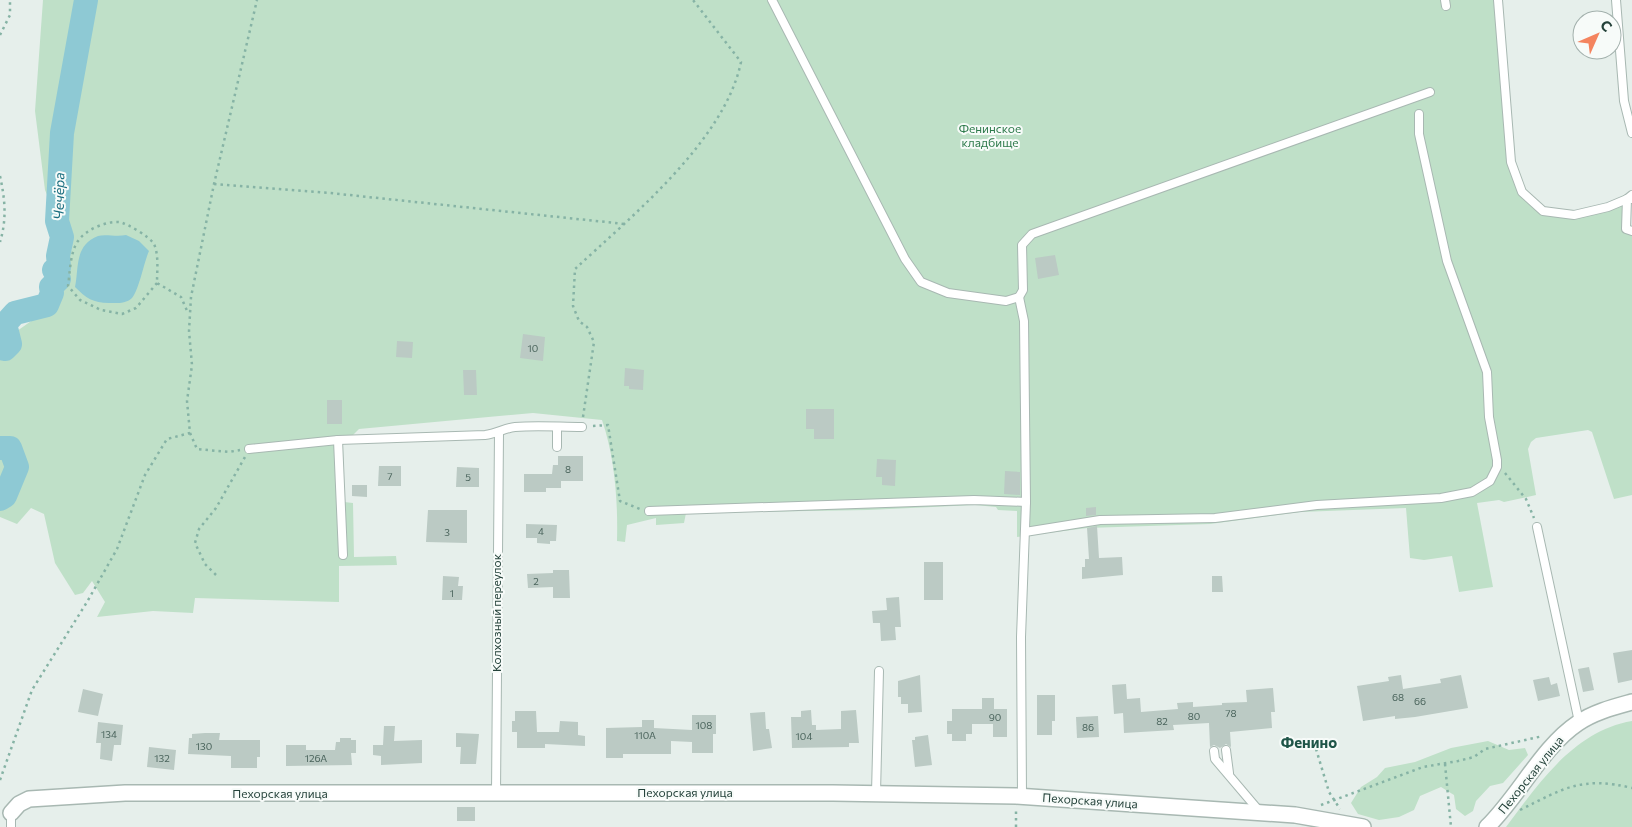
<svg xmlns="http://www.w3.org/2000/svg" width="1632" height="827" viewBox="0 0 1632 827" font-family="Commissioner,sans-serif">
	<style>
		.green { fill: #bfe0c8 }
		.water { fill: #8ec9d4 }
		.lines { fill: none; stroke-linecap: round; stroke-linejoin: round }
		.river { stroke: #8ec9d4; stroke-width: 24 }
		.building { fill: #bbcac4 }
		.service-casing { stroke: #a8b8b2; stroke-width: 10 }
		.minor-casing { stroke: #a8b8b2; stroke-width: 18 }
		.path { stroke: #86b3a5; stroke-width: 2.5; stroke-dasharray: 2.5 4; stroke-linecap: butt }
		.service { stroke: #fff; stroke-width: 8 }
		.minor { stroke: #fff; stroke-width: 15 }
		.labels { text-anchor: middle; stroke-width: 4; stroke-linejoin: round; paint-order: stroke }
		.number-label { font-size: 10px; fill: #4a645c }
		.park-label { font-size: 12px; fill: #2d7a4b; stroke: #f7fbf9 }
		.street-label { font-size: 12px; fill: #24423a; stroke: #f7fbf9 }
		.water-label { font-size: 14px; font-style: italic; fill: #1c6f80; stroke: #f7fbf9 }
		.quarter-label { font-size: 15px; font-weight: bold; fill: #1f5548; stroke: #f7fbf9 }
	</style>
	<rect width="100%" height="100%" fill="#e6efeb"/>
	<g class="green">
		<path d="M43 0H1498L1516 181 1543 211 1574 215 1627 199 1626 222 1632 231V495L1614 499 1592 432 1588 430 1536 438 1531 442 1528 449 1536 495 1504 502 1499 500 1477 503 1493 587 1459 592 1452 556 1424 560 1410 558 1406 508 1300 512 1210 524 1087 528 1017 537V511L998 510 996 507 975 505 868 510 686 513 684 523 656 525V518L627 525 625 542 617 541C618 502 615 458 602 420L533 413 359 429 343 445 344 502 353 503 354 557 396 556 397 565 339 566V602L195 598 193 613 153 611 97 617 105 602 92 581 83 593 75 595 55 563 44 514 31 508 17 524 0 517V343L44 312 65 237 45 190 35 111Z"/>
		<path d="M1632 721V827H1506C1539 783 1574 731 1632 721Z"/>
		<path d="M1488 741 1509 750 1525 748 1528 755 1503 783 1490 786 1476 801 1473 811 1465 816 1456 809 1454 795 1441 787 1420 796 1414 810 1399 817 1379 820 1358 814 1351 803 1361 787 1377 777 1385 768 1415 762 1451 748Z"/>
	</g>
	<path class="water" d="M126 235 139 241 149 251C144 262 139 290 132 298 126 304 116 303 109 303 93 303 86 298 75 287 79 269 74 245 98 236 105 234 117 237 126 235Z"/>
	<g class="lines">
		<g class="river">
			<path d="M0 348 5 349 10 344 5 324 15 313 47 305 52 293 51 287 59 279 54 270 59 267 58 256 62 237 57 221 62 133 86 0"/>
			<path d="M0 448H10L17 467 5 496 0 499"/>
		</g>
	</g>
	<g class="building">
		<path d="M1055 255 1059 275 1038 279 1035 258Z"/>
		<path d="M523 334 545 337 543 361 520 358Z"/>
		<path d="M397 341 413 342 412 358 396 357Z"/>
		<path d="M625 368 644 370 643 390 629 389V386H624Z"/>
		<path d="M463 370H476L477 395H464Z"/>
		<rect x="327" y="400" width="15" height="24"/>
		<path d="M806 409H834V439H814V429H806Z"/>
		<path d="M558 456H583V481H561V488H546V492H524V474H552L553 465H558Z"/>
		<path d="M877 459 896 460 895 486 882 485V477H876Z"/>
		<path d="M379 466H401V486H378Z"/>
		<path d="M457 467 479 468V487H456Z"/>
		<path d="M1005 471 1020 472V495L1004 494Z"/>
		<path d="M352 485H367V497L352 496Z"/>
		<path d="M1096 507V515L1086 516V508Z"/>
		<path d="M428 510H467V543L426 542Z"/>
		<path d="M526 524 557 525 556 541H550V544L537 543V538H526Z"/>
		<path d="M1097 526 1099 558 1122 557 1123 575 1082 579V567H1085V559H1089L1087 528Z"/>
		<rect x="924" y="562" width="19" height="38"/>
		<path d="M553 570H569L570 598H553V587L528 588 527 574 553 573Z"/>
		<path d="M443 576 459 577 458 586H463L462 600H442Z"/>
		<path d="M1212 576H1222L1223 592H1212Z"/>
		<path d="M899 597 901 627H895L896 640 881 641 880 623H873L872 611 887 610 886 598Z"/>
		<path d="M1632 650V680L1618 683 1613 653Z"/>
		<path d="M1589 667 1594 690 1583 692 1578 669Z"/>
		<path d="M920 675 922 712 908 713V704H901V697H898V681Z"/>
		<path d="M1401 675 1403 689 1441 683 1440 679 1461 675 1468 708 1415 717 1395 719V716L1363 721 1357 686 1389 681 1388 677Z"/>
		<path d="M1549 677 1551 685 1557 683 1560 696 1538 701 1533 680Z"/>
		<path d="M1126 684 1127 699 1140 698 1141 712 1178 709 1177 703 1193 702V707L1222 705V703L1247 702 1246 690 1273 688 1275 712H1271L1272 728 1230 732 1231 747 1226 744 1220 748 1214 745 1210 747 1209 723 1173 725 1174 730 1124 733 1123 713 1114 714 1112 685Z"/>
		<path d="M83 689 103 694 98 716 78 712Z"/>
		<path d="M1037 695H1055V721H1052V735H1037Z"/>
		<path d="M982 698H994V709H1007V737H993V724H972V734H966V741H952V734H947V721H952V709H982Z"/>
		<path d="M811 710 812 725H816V730L841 729V711L856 710 859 743H849V747L792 748 791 717H801V711Z"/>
		<path d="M515 711H536L537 732H559L560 721 578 722V735L585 736V746L545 744V748H517V732H512V721H515Z"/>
		<path d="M765 712 766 729H769L772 748 753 751 750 713Z"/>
		<path d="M692 715H716V734H713V753H692V742L671 741V754H623V758H606V728L642 727V720H654V728L692 730Z"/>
		<path d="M1098 716 1099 737 1077 738 1076 717Z"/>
		<path d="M98 722 123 725 121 745H114L112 761 100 759 101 743H96Z"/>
		<path d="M384 726H395L394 741 422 740V763L381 765V756L373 755V745H383Z"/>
		<path d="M205 733H220L219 740H260V757H257V768H231V756L188 754 189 738H192V734Z"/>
		<path d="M456 733 479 734 476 764H460L461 747H456Z"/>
		<path d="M928 735 932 765 915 767 912 740H915V737Z"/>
		<path d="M340 738H351V740H356V753H351L352 765 286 766V745H306V750H335L336 742H340Z"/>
		<path d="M149 747 176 750 174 770 147 767Z"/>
		<rect x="457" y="807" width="18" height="14"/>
	</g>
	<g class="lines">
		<defs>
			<g id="service">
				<path d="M772 0 905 259 921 282 948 293 1006 301 1019 297 1023 290 1022 245 1032 234 1430 92"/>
				<path d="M1445 0 1446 6"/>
				<path d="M1498 0 1511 162 1522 192 1543 211 1574 215 1608 207 1627 199 1632 195"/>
				<path d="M1616 0 1624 101 1632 133"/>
				<path d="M1631 199H1627L1626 229 1632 231"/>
				<path d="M1019 297 1024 321 1026 502 1021 637 1022 796"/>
				<path d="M338 440 343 555"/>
				<path d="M557 447V427"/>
				<path d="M249 449 338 440 485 435C496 434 505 428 515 427 537 425 560 427 582 427"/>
				<path d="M649 511 974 500 1026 502"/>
				<path d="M1537 527 1579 722"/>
				<path d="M1025 532 1100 520 1215 518 1317 505 1441 498 1472 492 1490 481 1497 467V460L1489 417 1487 372 1447 261 1419 134V114"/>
				<path d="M1226 750 1229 773"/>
				<path d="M1214 751 1215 759 1260 812"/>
				<path d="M496 793 499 433"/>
				<path d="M876 793 879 671"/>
				<path d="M11 827V813"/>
			</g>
			<g id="minor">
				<path d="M11 813 19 804 29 799 125 793H833L1016 796 1295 815 1363 827"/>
				<path d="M1487 827C1519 796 1542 747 1578 723 1594 712 1614 707 1632 702"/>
			</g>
		</defs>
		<use href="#service" class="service-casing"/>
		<use href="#minor" class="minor-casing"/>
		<g class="path">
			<path d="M0 35 10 15V0"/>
			<path d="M0 176C5 199 7 219 0 242"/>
			<path d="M214 184 330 193 625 224"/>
			<path d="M157 283 136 308 122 314 101 310 80 300 68 286C70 273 70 252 78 241 85 230 106 221 119 222 127 223 150 237 154 244 159 255 157 271 157 283L181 297 188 313"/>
			<path d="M583 417 594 342 587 327 579 321 573 306 575 269C632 216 725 140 741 62L693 0"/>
			<path d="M593 426 608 425 620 501 640 509"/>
			<path d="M190 433 197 449 229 452 240 450"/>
			<path d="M1505 473 1526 499 1534 518"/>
			<path d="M216 575 205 564 195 543 199 529 216 508 245 457"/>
			<path d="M1316 749 1329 792 1340 809"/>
			<path d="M1445 764 1451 827"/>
			<path d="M0 780 32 690 87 602 117 549 145 475 167 439 190 433 187 401 192 365 189 331 191 297 214 184 257 0"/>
			<path d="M1321 805 1423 767 1458 761 1474 757 1485 749 1543 736"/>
			<path d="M1520 810C1564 788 1582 776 1632 788"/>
			<path d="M1016 827V810"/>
		</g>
		<use href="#service" class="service"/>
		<use href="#minor" class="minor"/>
	</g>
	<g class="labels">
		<g class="number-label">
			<text x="533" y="352">10</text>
			<text x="568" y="473">8</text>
			<text x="390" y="480">7</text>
			<text x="468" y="481">5</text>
			<text x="541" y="535">4</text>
			<text x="447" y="536">3</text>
			<text x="536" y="585">2</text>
			<text x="452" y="597">1</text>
			<text x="1398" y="701">68</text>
			<text x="1420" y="705">66</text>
			<text x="1231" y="717">78</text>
			<text x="1194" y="720">80</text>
			<text x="995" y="721">90</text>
			<text x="1162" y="725">82</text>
			<text x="704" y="729">108</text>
			<text x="1088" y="731">86</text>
			<text x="109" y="738">134</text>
			<text x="645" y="739">110А</text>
			<text x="804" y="740">104</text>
			<text x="204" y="750">130</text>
			<text x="162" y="762">132</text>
			<text x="316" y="762">126А</text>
		</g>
		<g class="park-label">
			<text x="990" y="133">Фенинское<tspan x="990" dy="14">кладбище</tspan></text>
		</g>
		<g class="street-label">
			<text transform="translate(497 613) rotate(-90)" y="4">Колхозный переулок</text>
			<text transform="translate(1531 775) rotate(-51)" y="4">Пехорская улица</text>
			<text x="685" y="797">Пехорская улица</text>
			<text x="280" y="798">Пехорская улица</text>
			<text transform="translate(1090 801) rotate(4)" y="4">Пехорская улица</text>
		</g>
		<g class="water-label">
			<text transform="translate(59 196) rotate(-89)" y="5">Чечёра</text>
		</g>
		<g class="quarter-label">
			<text x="1309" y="748">Фенино</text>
		</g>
	</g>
	<g transform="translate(1597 35) rotate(45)"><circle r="24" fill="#f7fbf9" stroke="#a3b1ad"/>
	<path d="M0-4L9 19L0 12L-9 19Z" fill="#f4845f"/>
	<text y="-8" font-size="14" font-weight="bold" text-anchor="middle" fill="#24423a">С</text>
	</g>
</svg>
